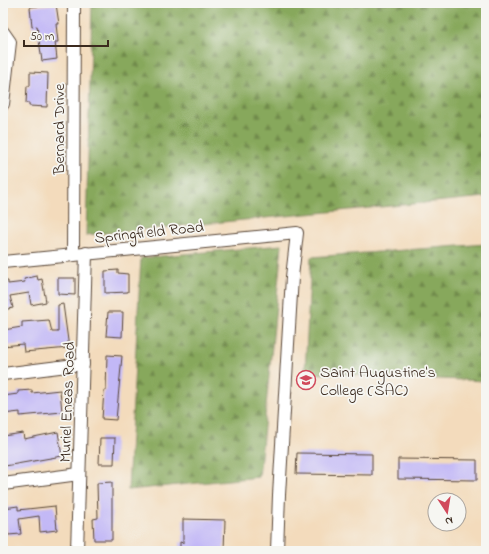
<svg xmlns="http://www.w3.org/2000/svg" width="489" height="554" viewBox="0 0 489 554" font-family="'Indie Flower',sans-serif">
	<style>
		.forest { fill: url(#forest-firs); stroke: #61693d }
		.building { fill: #c2b8f6 }
		.lines { fill: none; stroke-linecap: round; stroke-linejoin: round }
		.minor-casing { stroke: #574536; stroke-width: 14 }
		.minor { stroke: #fff; stroke-width: 12 }
		.labels { text-anchor: middle; stroke-width: 3.5; stroke-linejoin: round; paint-order: stroke }
		.street-label { font-size: 16px; fill: #3b2a1e; stroke: #f6f6f2 }
		.poi-label { font-size: 16px; fill: #3b2a1e; stroke: #f6f6f2; text-anchor: start }
	</style>
	<defs>
		<pattern id="forest-firs" width="22" height="20" patternUnits="userSpaceOnUse"><rect width="22" height="20" fill="#87a85c"/><path d="M5 1l3.5 6h-7zM16 11l3.5 6h-7z" fill="#70894b"/></pattern>
	</defs>
	<rect width="100%" height="100%" fill="#f6f6f2"/>
	<filter id="ink" filterUnits="userSpaceOnUse"><feTurbulence type="fractalNoise" baseFrequency=".025" numOctaves="2"/><feDisplacementMap in="SourceGraphic" scale="8" xChannelSelector="R" yChannelSelector="G"/><feConvolveMatrix kernelMatrix="1 2 1 2 8 2 1 2 1" color-interpolation-filters="sRGB"/></filter>
	<filter id="wash" filterUnits="userSpaceOnUse"><feTurbulence type="fractalNoise" baseFrequency=".012" numOctaves="4" result="noise"/><feDisplacementMap in="SourceGraphic" scale="16" xChannelSelector="R" yChannelSelector="G"/><feGaussianBlur stdDeviation="0.9" result="paint"/><feColorMatrix in="noise" values="0 0 0 0 0 0 0 0 0 0 0 0 0 0 0 0 0 1.4 0 .05"/><feComposite in="paint" operator="in"/></filter>
	<g filter="url(#wash)">
		<rect width="100%" height="100%" fill="#f3dbbc"/>
		<g class="forest">
			<path d="M92 3H486V197L86 235Z"/>
			<path d="M486 244V381L305 373 311 257Z"/>
			<path d="M282 245 259 477 128 490 141 258Z"/>
		</g>
		<g id="blocks">
			<g class="building">
				<path d="M56 4 59 24H56L58 42H55L57 59 42 61 37 26 32 27 30 7Z"/>
				<path d="M30 72 48 73 47 107 29 106V103H26L27 86H30Z"/>
				<path d="M118 270V273L128 274V292L105 293V271Z"/>
				<path d="M37 276 38 280 42 279 46 302 31 305 29 293 10 296 13 308 3 310V281H8V284L25 282 24 279Z"/>
				<path d="M58 278H75V295L58 294Z"/>
				<path d="M63 304 69 348 24 352 23 344 3 346V330L22 327V322L49 320 52 332H58V305Z"/>
				<path d="M108 312H123L122 337 106 336Z"/>
				<path d="M107 355 122 356 116 420 102 419 104 390 106 391Z"/>
				<path d="M32 390V393L60 390 62 412 20 416V412L3 414V396L18 394V391Z"/>
				<path d="M58 432 62 456 5 466 3 436 23 433 24 439Z"/>
				<path d="M100 438H115L114 464H99Z"/>
				<path d="M297 453 372 454V475L296 474Z"/>
				<path d="M398 459 477 460V480L398 479Z"/>
				<path d="M112 482V540H94L93 519 98 518 97 483Z"/>
				<path d="M18 506V510L55 506 57 530 40 532 39 516 19 519 21 534 8 535 4 508Z"/>
				<path d="M183 519 225 520 224 551H180V542L183 543Z"/>
			</g>
		</g>
	</g>
	<g filter="url(#ink)">
		<use href="#blocks" fill-opacity="0" stroke="#574536" stroke-width="1"/>
		<g class="lines">
			<defs>
				<g id="minor">
					<path d="M3 32 10 42 3 104"/>
					<path d="M73 255 74 3"/>
					<path d="M3 262 297 233 292 277 279 495 277 551"/>
					<path d="M3 374 83 364"/>
					<path d="M3 484 79 474"/>
					<path d="M77 551 86 253"/>
				</g>
			</defs>
			<use href="#minor" class="minor-casing"/>
			<use href="#minor" class="minor"/>
		</g>
	</g>
	<defs>
		<symbol id="school-ring" viewBox="-11 -11 22 22"><circle r="9.5" fill="#f6f6f2" stroke="#d1495b" stroke-width="1.5"/><path d="M0-5L7-2L0 1L-7-2ZM-4 1L0 2.5L4 1V4Q0 6-4 4Z" fill="#d1495b"/></symbol>
	</defs>
	<g fill-rule="evenodd">
		<use href="#school-ring" x="295" y="369" width="22" height="22"/>
	</g>
	<g class="labels">
		<g class="street-label">
			<text transform="translate(58 129) rotate(-90)" y="6">Bernard Drive</text>
			<text transform="translate(149 231) rotate(-6)" y="6">Springfield Road</text>
			<text transform="translate(66 402) rotate(-88)" y="6">Muriel Eneas Road</text>
		</g>
		<g class="poi-label">
			<text x="320" y="377">Saint Augustine's<tspan x="320" dy="18">College (SAC)</tspan></text>
		</g>
	</g>
	<rect width="489" height="554" fill="none" stroke="#f6f6f2" stroke-width="16"/>
	<g transform="translate(447 512) rotate(168)"><circle r="19" fill="#f6f6f2" stroke="#aba49d"/>
	<path d="M0-3L7 15L0 10L-7 15Z" fill="#d1495b"/>
	<text y="-6" font-size="11" font-weight="bold" text-anchor="middle" fill="#3b2a1e">N</text>
	</g>
	<path d="M24 40v6h84v-6" fill="none" stroke="#3b2a1e" stroke-width="2"/>
	<text x="30" y="40" font-size="12" fill="#3b2a1e" stroke="#f6f6f2" stroke-width="3" paint-order="stroke">50 m</text>
</svg>
